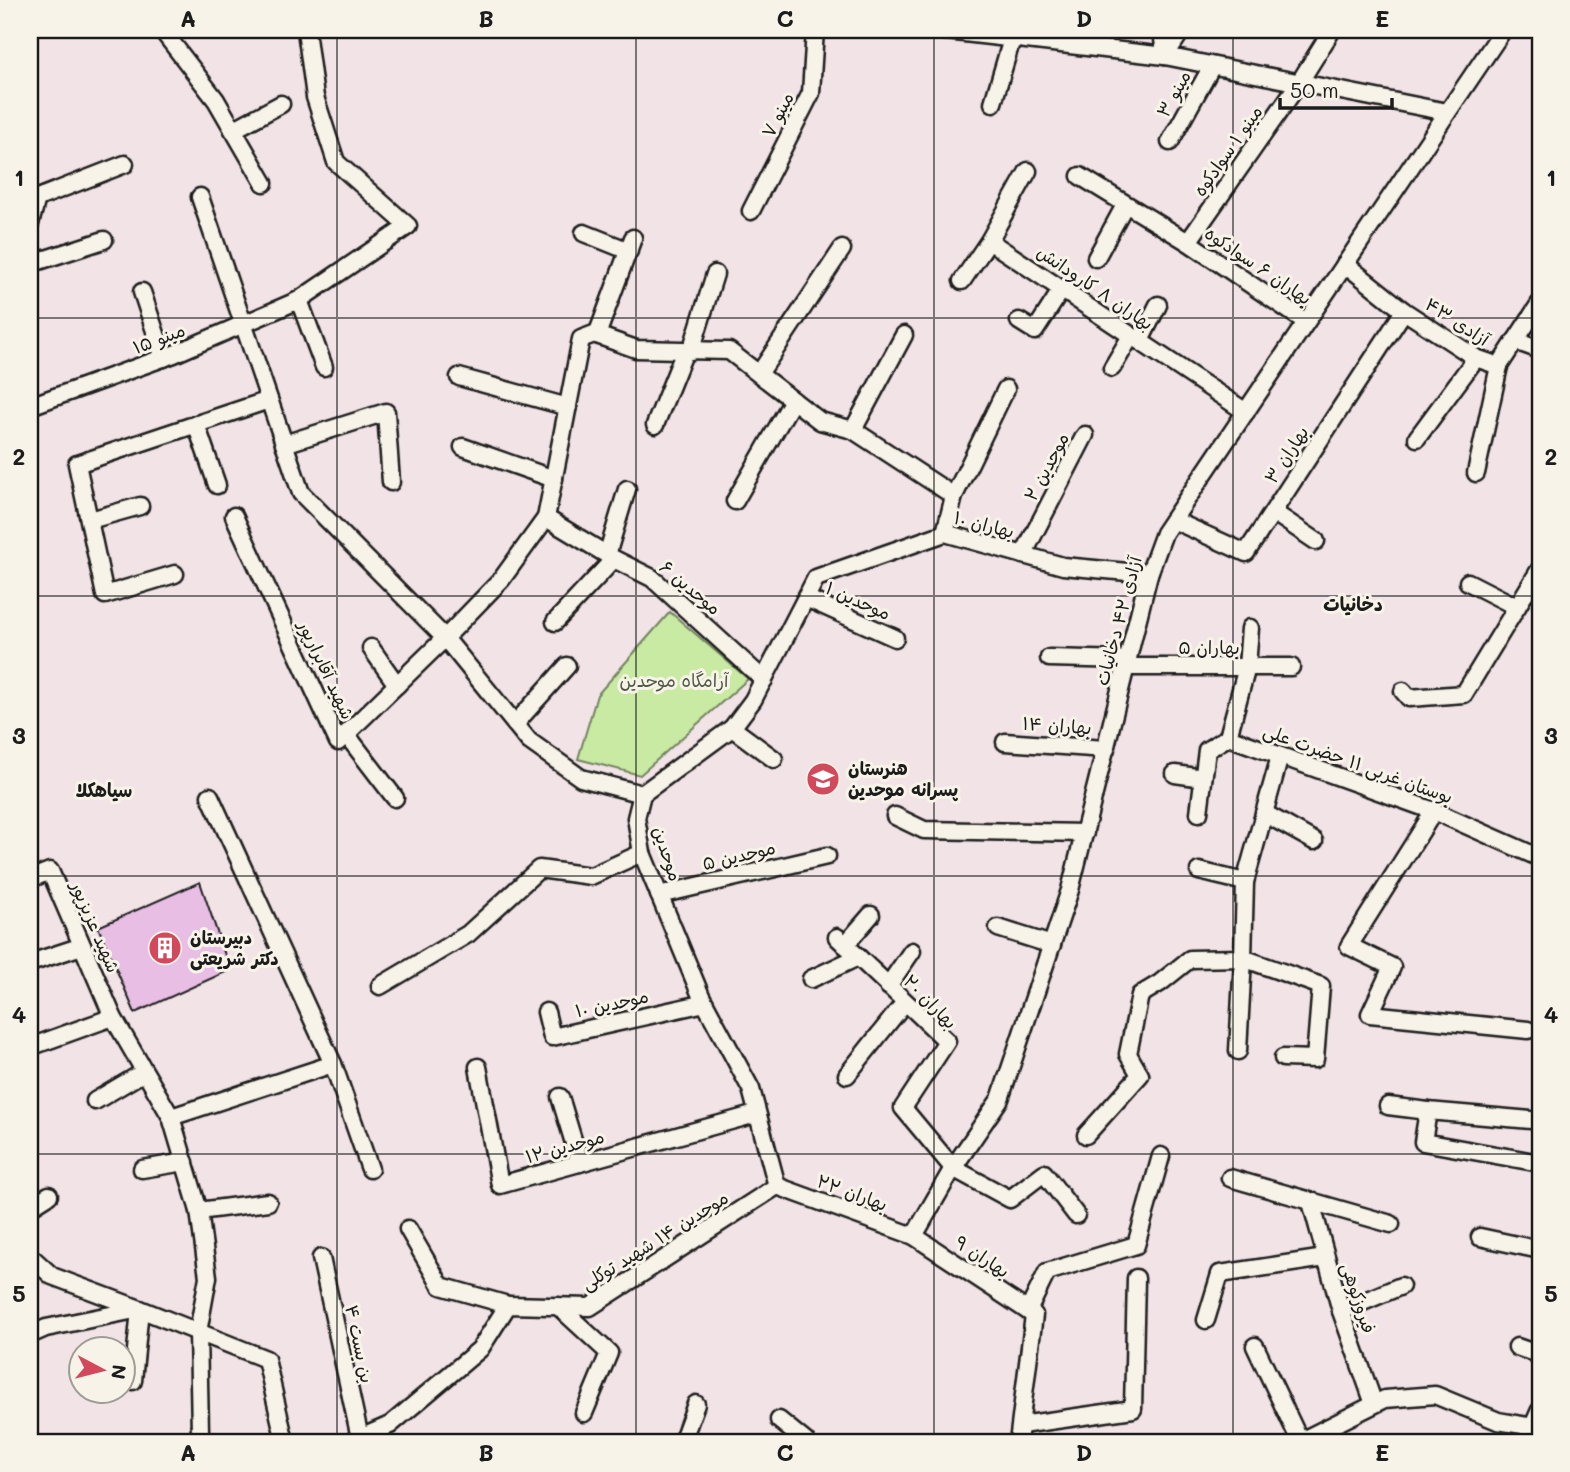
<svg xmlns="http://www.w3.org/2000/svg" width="1570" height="1472" viewBox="0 0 1570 1472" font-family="Mali,'Playpen Sans Arabic',sans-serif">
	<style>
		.green { fill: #c9eaa3; stroke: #728360; stroke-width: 2 }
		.building { fill: #e8bee5; stroke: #1c1c1c; stroke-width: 2 }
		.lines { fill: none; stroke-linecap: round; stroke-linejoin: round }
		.minor-casing { stroke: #1c1c1c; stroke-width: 21 }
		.minor { stroke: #f7f3e8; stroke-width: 16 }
		.grid { fill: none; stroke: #1c1c1c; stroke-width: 2; stroke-opacity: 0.55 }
		.labels { text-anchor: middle; stroke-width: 6; stroke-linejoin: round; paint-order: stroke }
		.street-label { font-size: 18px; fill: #1c1c1c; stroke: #f7f3e8 }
		.park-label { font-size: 18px; fill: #505a44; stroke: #f7f3e8 }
		.poi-label { font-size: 18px; font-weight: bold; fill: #1c1c1c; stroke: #f7f3e8; text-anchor: start }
		.neighbourhood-label { font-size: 19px; font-weight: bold; fill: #1c1c1c; stroke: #f7f3e8 }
		.neatline { fill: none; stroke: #1c1c1c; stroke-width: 2.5 }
		.grid-label { font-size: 23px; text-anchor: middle; font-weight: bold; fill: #1c1c1c }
	</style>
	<rect width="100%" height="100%" fill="#f2e3e7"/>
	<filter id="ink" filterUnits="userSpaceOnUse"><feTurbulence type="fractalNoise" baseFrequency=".0143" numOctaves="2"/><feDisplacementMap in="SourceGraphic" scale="14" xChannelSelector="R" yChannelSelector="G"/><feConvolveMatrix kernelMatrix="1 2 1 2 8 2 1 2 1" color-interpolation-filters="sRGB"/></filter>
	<g filter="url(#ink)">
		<path class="green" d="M670 612 748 679 640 775 578 759 597 695Z"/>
		<path class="building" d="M200 882 230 970 135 1013 98 927Z"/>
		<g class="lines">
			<defs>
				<g id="minor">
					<path d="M162 30 216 100 264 183"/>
					<path d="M938 30 1165 56 1447 112"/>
					<path d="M1162 30 1165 56"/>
					<path d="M1165 56 1182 30"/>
					<path d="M993 103 1012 39"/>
					<path d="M233 130 281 104"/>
					<path d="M1170 142 1212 66"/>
					<path d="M1028 171 989 241 1246 412"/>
					<path d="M1080 176 1188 242 1306 322"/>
					<path d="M200 197 301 493 445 638 338 742 234 516"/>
					<path d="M30 201 125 164"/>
					<path d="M751 211 811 93 815 30"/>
					<path d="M30 224 37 198"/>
					<path d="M584 233 629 251"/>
					<path d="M1188 242 1299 83 1332 30"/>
					<path d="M1096 258 1125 205"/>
					<path d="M30 264 104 240"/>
					<path d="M1345 264 1404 311 1476 358 1499 366 1540 303"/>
					<path d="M962 281 989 241"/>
					<path d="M142 292 164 358"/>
					<path d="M299 300 324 367"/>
					<path d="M1019 321 1035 331 1062 289"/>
					<path d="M597 335 633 238"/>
					<path d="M1140 341 1158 305"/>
					<path d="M1515 341 1540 350"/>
					<path d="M691 351 715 274"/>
					<path d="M1112 368 1131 336"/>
					<path d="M759 374 842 249"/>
					<path d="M459 377 568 407"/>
					<path d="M30 406 174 354 299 300 408 226 336 162 315 97 306 30"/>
					<path d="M196 424 217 485"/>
					<path d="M655 425 685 351"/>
					<path d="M853 430 904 335"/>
					<path d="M1417 438 1476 358"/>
					<path d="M284 444 386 412 391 482"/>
					<path d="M463 447 554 479"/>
					<path d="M1476 473 1499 366"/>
					<path d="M954 496 1006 389"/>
					<path d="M735 501 793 400"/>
					<path d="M1273 512 1316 541"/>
					<path d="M546 518 614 559 652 578 764 680"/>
					<path d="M90 520 140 506"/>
					<path d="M1173 520 1246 553 1404 311"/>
					<path d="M607 555 627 489"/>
					<path d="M1023 555 1085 435"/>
					<path d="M175 574 105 595 77 464 269 400"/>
					<path d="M1468 582 1517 607"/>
					<path d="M806 598 895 638"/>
					<path d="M555 622 614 559"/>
					<path d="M1250 628 1247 667 1228 737 1434 811 1540 858"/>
					<path d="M371 648 397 685"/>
					<path d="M1049 658 1128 660"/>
					<path d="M1127 667H1291"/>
					<path d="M1403 691 1409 698 1464 694 1540 569"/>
					<path d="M515 724 567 666"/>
					<path d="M732 728 774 759"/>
					<path d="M346 734 395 798"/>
					<path d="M1005 742 1106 749"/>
					<path d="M1280 756 1245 882 1243 958 1321 986 1315 1059 1283 1058"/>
					<path d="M1175 774 1203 778"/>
					<path d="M642 794 581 778 529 741 445 638 501 580 546 518 581 339 594 334 636 349 729 351 820 421 853 430 954 496 945 533"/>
					<path d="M1434 811 1349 946 1392 967 1370 1014 1528 1030"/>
					<path d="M1199 813 1207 750 1228 737"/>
					<path d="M1264 813 1314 841"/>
					<path d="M895 816 924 830 1085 833"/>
					<path d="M1199 871 1245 882"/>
					<path d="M30 879 50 871 113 1017 171 1117 199 1211 208 1277 198 1332 200 1432 194 1442"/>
					<path d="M659 895 827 856"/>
					<path d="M998 928 1052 945"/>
					<path d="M837 937 947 1041 903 1108 953 1168 1010 1199 1044 1173 1076 1215"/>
					<path d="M845 945 871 915"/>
					<path d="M30 963 82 946"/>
					<path d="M811 979 858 957"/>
					<path d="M380 986 468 934 539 869 591 876 642 853"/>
					<path d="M888 986 912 951"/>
					<path d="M546 1012 552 1037 705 1003"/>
					<path d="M30 1047 113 1017"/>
					<path d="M333 1064 370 1169"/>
					<path d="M478 1067 500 1185 756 1114"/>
					<path d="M847 1075 905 1002"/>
					<path d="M560 1097 580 1163"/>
					<path d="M95 1101 144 1072"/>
					<path d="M1388 1106 1428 1111 1423 1142 1540 1163"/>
					<path d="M1428 1111 1531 1120"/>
					<path d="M171 1117 333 1064 210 796"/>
					<path d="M1086 1135 1140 1075 1128 1054 1140 995 1160 983 1190 959 1243 958 1238 1051"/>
					<path d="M142 1169 185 1162"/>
					<path d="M1230 1178 1391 1224"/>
					<path d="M777 1186 751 1089 701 996 642 853 636 818 642 794 732 728 753 700 816 578 945 533 1063 566 1149 574"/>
					<path d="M777 1186 914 1236 1034 1315 1018 1442"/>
					<path d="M1311 1202 1341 1311 1374 1404"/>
					<path d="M30 1207 49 1195"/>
					<path d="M199 1211 268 1202"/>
					<path d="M408 1229 441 1286 508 1305"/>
					<path d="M914 1236 953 1168 1000 1099 1070 890 1149 574 1164 533 1503 30"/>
					<path d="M1480 1237 1540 1250"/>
					<path d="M30 1256 52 1276 140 1309 133 1381"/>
					<path d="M321 1258 360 1438 363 1442"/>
					<path d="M558 1306 609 1353 584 1413"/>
					<path d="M1028 1311 1047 1272 1136 1245 1161 1156"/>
					<path d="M1341 1311 1401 1286"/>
					<path d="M1206 1320 1220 1274 1325 1258"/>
					<path d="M30 1335 46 1328 140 1309 266 1359 285 1442"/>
					<path d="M1255 1346 1300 1441"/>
					<path d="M1517 1347 1540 1355"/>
					<path d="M779 1420 806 1442"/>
					<path d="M1021 1425 1133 1409 1136 1278"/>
					<path d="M351 1442 390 1425 480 1349 508 1305 590 1307 777 1186"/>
					<path d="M682 1442 696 1404"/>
					<path d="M1299 1442 1385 1399 1435 1395 1498 1421 1540 1428"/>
					<path d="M1526 1442 1540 1410"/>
				</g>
			</defs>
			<use href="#minor" class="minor-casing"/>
			<use href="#minor" class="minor"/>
		</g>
	</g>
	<path class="grid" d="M337 30V1442M636 30V1442M934 30V1442M1233 30V1442M30 318H1540M30 596H1540M30 876H1540M30 1154H1540"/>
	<defs>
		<symbol id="school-disc" viewBox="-11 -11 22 22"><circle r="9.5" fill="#d1495b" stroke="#f7f3e8"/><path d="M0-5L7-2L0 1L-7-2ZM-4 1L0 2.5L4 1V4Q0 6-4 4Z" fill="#fff"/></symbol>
		<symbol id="building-disc" viewBox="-11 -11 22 22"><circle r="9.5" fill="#d1495b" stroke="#f7f3e8"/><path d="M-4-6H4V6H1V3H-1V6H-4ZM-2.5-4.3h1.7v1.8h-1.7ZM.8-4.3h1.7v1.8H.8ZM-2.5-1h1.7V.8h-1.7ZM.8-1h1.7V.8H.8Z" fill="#fff"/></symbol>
	</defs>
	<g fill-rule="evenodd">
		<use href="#school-disc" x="804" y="760" width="38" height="38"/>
		<use href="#building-disc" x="146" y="929" width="38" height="38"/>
	</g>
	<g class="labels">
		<g class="street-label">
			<text transform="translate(1174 94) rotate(-61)" y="6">مینو ۳</text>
			<text transform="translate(778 115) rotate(-63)" y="6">مینو ۷</text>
			<text transform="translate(1228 151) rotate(-55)" y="6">مینو ۱ سوادکوه</text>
			<text transform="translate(1258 266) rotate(34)" y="6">بهاران ۶ سوادکوه</text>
			<text transform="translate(1095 288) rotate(34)" y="6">بهاران ۸ کارودانش</text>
			<text transform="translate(1457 322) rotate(33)" y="6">آزادی ۴۳</text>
			<text transform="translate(159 339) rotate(-21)" y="6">مینو ۱۵</text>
			<text transform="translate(1287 455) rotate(-57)" y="6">بهاران ۳</text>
			<text transform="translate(1047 467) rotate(-62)" y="6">موحدین ۲</text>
			<text transform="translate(984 525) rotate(14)" y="6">بهاران ۱۰</text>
			<text transform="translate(690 588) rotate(40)" y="6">موحدین ۶</text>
			<text transform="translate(858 601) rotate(24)" y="6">موحدین ۱</text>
			<text transform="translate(1119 621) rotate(-75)" y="6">آزادی ۴۲ دخانیات</text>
			<text x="1209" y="654">بهاران ۵</text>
			<text transform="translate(326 670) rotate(65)" y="6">شهید آقابرارپور</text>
			<text transform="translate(1057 726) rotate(4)" y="6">بهاران ۱۴</text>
			<text transform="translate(1358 764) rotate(20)" y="6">بوستان غربی ۱۱ حضرت علی</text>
			<text transform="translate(667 854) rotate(72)" y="6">موحدین</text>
			<text transform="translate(739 856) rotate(-13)" y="6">موحدین ۵</text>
			<text transform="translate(95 927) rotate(67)" y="6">شهید عزیزپور</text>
			<text transform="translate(930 1002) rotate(46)" y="6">بهاران ۲۰</text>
			<text transform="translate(612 1004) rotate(-12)" y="6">موحدین ۱۰</text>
			<text transform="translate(565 1147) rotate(-15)" y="6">موحدین ۱۲</text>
			<text transform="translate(852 1193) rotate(20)" y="6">بهاران ۲۲</text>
			<text transform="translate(655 1241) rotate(-32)" y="6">موحدین ۱۴ شهید توکلی</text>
			<text transform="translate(982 1257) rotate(33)" y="6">بهاران ۹</text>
			<text transform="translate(1358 1298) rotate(72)" y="6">فیروزکوهی</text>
			<text transform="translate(359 1344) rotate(78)" y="6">بن بست ۴</text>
		</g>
		<g class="park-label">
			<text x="674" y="687">آرامگاه موحدین</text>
		</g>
		<g class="poi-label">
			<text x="848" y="775">هنرستان<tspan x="848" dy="21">پسرانه موحدین</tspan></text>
			<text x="190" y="944">دبیرستان<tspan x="190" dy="21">دکتر شریعتی</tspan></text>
		</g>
		<g class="neighbourhood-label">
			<text x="1353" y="611">دخانیات</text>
			<text x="104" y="797">سیاهکلا</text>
		</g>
	</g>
	<rect width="1570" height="1472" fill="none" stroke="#f7f3e8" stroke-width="77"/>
	<g transform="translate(102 1370) rotate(97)"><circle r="33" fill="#f7f3e8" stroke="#9f9d96" stroke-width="2"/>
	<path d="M0-5L12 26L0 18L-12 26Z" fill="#d1495b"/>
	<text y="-10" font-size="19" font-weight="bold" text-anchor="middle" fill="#1c1c1c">N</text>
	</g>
	<path d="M1280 98v10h112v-10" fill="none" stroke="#1c1c1c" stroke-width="3.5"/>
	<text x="1290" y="98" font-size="21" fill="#1c1c1c" stroke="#f7f3e8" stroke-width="5" paint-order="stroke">50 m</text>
	<rect x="38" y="38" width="1494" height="1396" class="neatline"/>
	<g class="grid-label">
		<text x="188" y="27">A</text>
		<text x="486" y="27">B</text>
		<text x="785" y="27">C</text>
		<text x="1084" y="27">D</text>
		<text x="1382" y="27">E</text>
		<text x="19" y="186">1</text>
		<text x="1551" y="186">1</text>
		<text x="19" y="465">2</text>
		<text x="1551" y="465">2</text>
		<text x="19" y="744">3</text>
		<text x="1551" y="744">3</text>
		<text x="19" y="1023">4</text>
		<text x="1551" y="1023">4</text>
		<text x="19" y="1302">5</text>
		<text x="1551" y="1302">5</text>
		<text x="188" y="1461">A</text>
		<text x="486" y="1461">B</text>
		<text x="785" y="1461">C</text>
		<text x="1084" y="1461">D</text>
		<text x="1382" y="1461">E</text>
	</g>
</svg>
